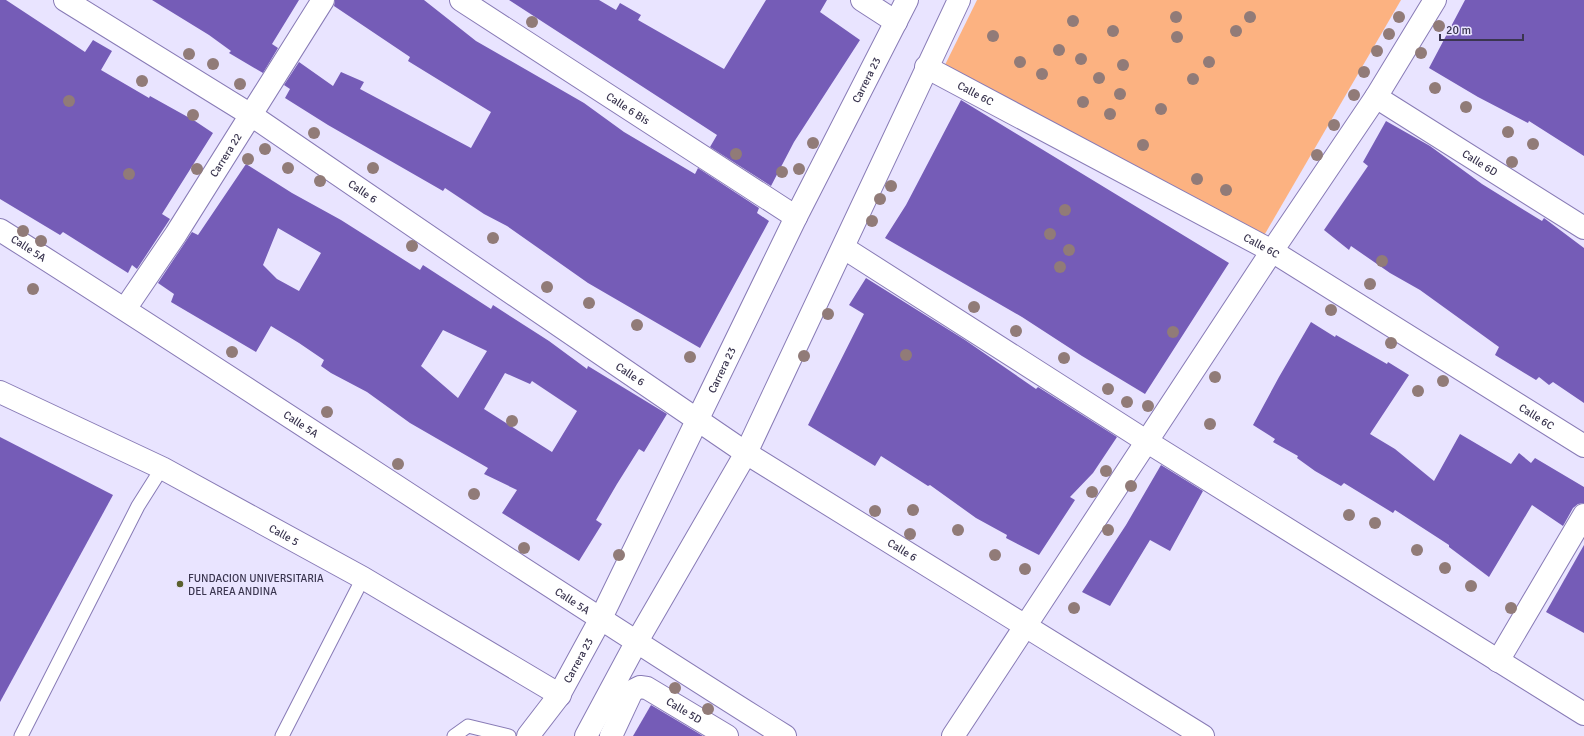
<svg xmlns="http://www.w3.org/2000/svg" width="1584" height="736" viewBox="0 0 1584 736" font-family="Signika,sans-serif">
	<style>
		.green { fill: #fcb281 }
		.building { fill: #755cb7; fill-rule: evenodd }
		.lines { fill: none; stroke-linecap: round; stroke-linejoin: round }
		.lane-casing { stroke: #887bb6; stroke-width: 15 }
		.street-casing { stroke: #887bb6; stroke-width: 24 }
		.secondary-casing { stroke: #887bb6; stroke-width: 24 }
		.lane { stroke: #fff; stroke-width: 13 }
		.street { stroke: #fff; stroke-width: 22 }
		.secondary { stroke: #fff; stroke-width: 22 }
		.tree { fill: #917b78 }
		.poi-dot { fill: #5b602e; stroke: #e9e4ff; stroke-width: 1.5 }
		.labels { text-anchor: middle; stroke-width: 4; stroke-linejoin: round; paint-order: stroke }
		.street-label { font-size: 11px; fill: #3a354f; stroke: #e9e4ff }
		.poi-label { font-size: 11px; fill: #3a354f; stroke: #e9e4ff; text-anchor: start }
	</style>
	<rect width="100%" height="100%" fill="#e9e4ff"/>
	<path class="green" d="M977 0H1401L1255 251 943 69Z"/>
	<g class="building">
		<path d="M0 0H6L85 52 93 40 112 51 101 70 149 98 150 96 195 121 213 133 162 214 170 219 137 269 132 265 128 273 63 232 60 235 0 199Z"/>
		<path d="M152 0H299L272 44 278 48 263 73 229 53 231 51 209 35Z"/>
		<path d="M335 0H424L476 41 584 103 624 132 695 174 698 168 759 208 757 213 769 221 700 348 588 283 507 226 484 214 445 188 443 191 328 125 285 98 290 89 284 85 299 62 333 86 341 72 364 82 360 89 471 148 491 112 408 61 410 57 334 6Z"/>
		<path d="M509 0H599L616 10 620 3 641 15 638 20 724 69 766 0H827L820 12 860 40 794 142 771 186 710 147 717 135Z"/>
		<path d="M1465 0H1584V156L1529 121 1528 123 1478 97 1429 68Z"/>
		<path d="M961 100 1229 263 1145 394 1082 356 1022 317 885 238 906 205Z"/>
		<path d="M1386 121 1430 146 1482 184 1542 221 1544 218 1584 248V403L1553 382 1549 385 1539 377 1536 380 1495 355 1499 347 1420 290 1390 273 1351 246 1349 250 1324 230 1368 166 1363 162Z"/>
		<path d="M246 164 292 193 341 220 420 270 423 265 491 309 493 305 549 341 587 369 588 366 667 414 644 452 639 449 617 484 596 520 602 524 579 561 502 513 517 490 484 474 488 468 410 423 367 392 331 373 321 366 324 360 299 343 271 326 256 352 171 302 174 294 158 283 192 232 198 235ZM278 228 321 253 299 291 277 279 263 265ZM443 330 487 351 458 398 421 366ZM505 373 530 384 532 381 577 411 552 452 484 409Z"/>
		<path d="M866 278 965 340 1036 389 1038 387 1117 437 1093 473 1070 497 1075 500 1039 555 1006 538 1007 535 976 518 930 485 928 486 881 456 875 466 808 425 864 314 849 305Z"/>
		<path d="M1311 322 1335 337 1336 335 1387 364 1388 362 1409 375 1370 434 1395 449 1434 481 1460 434 1511 464 1519 453 1531 463 1535 458 1584 487V503L1578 504 1573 508 1563 526 1532 505 1489 577 1449 547V545L1395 510 1393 513 1344 483 1341 486 1315 471 1297 458 1298 456 1273 442 1275 439 1253 425 1279 377Z"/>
		<path d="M0 437 113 495 0 702Z"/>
		<path d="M1161 465 1203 491 1170 551 1150 540 1110 606 1082 592 1126 525Z"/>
		<path d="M1584 545V633L1546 612Z"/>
		<path d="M651 705 703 736H633Z"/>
	</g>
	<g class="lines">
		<defs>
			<g id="lane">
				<path d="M21 736 138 506 162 468"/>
				<path d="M282 736 363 578"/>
				<path d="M454 736 468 726 509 736"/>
			</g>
			<g id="street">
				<path id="s1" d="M65 0 251 115 746 453 1203 736"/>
				<path id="s2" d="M461 0 796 217"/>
				<path d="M862 0 896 22"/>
				<path id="s3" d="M926 67 1272 251 1584 446"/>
				<path id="s4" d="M1376 97 1584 228"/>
				<path id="s5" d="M0 230C263 396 521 571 785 736"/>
				<path d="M844 248 1146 441 1584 714"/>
				<path id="s6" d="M125 309 176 234 323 0"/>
				<path id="s7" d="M0 392 162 468 363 578 560 695"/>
				<path d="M1498 661 1584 515"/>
				<path id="s8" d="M611 736 632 691 640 687 647 688 727 736"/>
				<path d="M953 736 1272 251 1376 97 1435 0"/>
			</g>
			<g id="secondary">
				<path id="s9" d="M528 736 558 697 600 620 796 217 907 0"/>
				<path d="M586 736 636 643 746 453 959 0"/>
			</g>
		</defs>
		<use href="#lane" class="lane-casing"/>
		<use href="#street" class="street-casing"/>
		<use href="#secondary" class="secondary-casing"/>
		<use href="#lane" class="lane"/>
		<use href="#street" class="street"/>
		<use href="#secondary" class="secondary"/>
	</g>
	<g class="tree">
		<circle cx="1176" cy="17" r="6"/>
		<circle cx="1250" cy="17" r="6"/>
		<circle cx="1399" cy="17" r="6"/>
		<circle cx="1073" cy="21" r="6"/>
		<circle cx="532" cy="22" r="6"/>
		<circle cx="1439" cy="26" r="6"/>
		<circle cx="1113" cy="31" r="6"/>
		<circle cx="1236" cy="31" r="6"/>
		<circle cx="1389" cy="34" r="6"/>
		<circle cx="993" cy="36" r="6"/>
		<circle cx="1177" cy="37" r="6"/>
		<circle cx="1059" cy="50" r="6"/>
		<circle cx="1377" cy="51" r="6"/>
		<circle cx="1421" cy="53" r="6"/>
		<circle cx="189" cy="54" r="6"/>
		<circle cx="1081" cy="59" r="6"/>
		<circle cx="1020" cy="62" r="6"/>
		<circle cx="1209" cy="62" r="6"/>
		<circle cx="213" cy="64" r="6"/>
		<circle cx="1123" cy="65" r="6"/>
		<circle cx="1364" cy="72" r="6"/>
		<circle cx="1042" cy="74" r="6"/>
		<circle cx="1099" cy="78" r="6"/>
		<circle cx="1193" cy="79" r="6"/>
		<circle cx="142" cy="81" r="6"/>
		<circle cx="240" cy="84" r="6"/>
		<circle cx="1435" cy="88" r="6"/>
		<circle cx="1120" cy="94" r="6"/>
		<circle cx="1354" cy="95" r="6"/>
		<circle cx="69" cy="101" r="6"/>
		<circle cx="1083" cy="102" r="6"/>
		<circle cx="1466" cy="107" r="6"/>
		<circle cx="1161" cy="109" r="6"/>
		<circle cx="1110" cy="114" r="6"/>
		<circle cx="193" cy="115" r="6"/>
		<circle cx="1334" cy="125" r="6"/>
		<circle cx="1508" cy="132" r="6"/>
		<circle cx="314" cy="133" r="6"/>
		<circle cx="813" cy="143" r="6"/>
		<circle cx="1533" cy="144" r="6"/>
		<circle cx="1143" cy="145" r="6"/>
		<circle cx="265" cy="149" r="6"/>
		<circle cx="736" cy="154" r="6"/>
		<circle cx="1317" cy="155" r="6"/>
		<circle cx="248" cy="159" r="6"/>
		<circle cx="1512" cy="162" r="6"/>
		<circle cx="288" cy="168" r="6"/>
		<circle cx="373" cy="168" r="6"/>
		<circle cx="197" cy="169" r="6"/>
		<circle cx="799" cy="169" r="6"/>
		<circle cx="782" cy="172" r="6"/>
		<circle cx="129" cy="174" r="6"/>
		<circle cx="1197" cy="179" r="6"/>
		<circle cx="320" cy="181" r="6"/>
		<circle cx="891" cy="186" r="6"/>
		<circle cx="1226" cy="190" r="6"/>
		<circle cx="880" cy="199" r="6"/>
		<circle cx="1065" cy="210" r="6"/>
		<circle cx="872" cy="221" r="6"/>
		<circle cx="23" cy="231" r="6"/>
		<circle cx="1050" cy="234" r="6"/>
		<circle cx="493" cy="238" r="6"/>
		<circle cx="41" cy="241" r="6"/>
		<circle cx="412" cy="246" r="6"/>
		<circle cx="1069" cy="250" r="6"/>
		<circle cx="1382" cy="261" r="6"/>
		<circle cx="1060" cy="267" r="6"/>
		<circle cx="1370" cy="284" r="6"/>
		<circle cx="547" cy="287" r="6"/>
		<circle cx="33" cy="289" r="6"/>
		<circle cx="589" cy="303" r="6"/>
		<circle cx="974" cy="307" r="6"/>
		<circle cx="1331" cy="310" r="6"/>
		<circle cx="828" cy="314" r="6"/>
		<circle cx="637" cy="325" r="6"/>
		<circle cx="1016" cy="331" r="6"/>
		<circle cx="1173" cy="332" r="6"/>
		<circle cx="1391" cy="343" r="6"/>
		<circle cx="232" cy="352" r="6"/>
		<circle cx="906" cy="355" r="6"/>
		<circle cx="804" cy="356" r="6"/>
		<circle cx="690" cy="357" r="6"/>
		<circle cx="1064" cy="358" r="6"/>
		<circle cx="1215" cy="377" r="6"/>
		<circle cx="1443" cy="381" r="6"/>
		<circle cx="1108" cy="389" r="6"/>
		<circle cx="1418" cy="391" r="6"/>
		<circle cx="1127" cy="402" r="6"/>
		<circle cx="1148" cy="406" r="6"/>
		<circle cx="327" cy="412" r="6"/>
		<circle cx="512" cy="421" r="6"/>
		<circle cx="1210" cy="424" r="6"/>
		<circle cx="398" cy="464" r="6"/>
		<circle cx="1106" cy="471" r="6"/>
		<circle cx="1131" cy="486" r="6"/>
		<circle cx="1092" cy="492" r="6"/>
		<circle cx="474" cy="494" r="6"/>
		<circle cx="913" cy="510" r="6"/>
		<circle cx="875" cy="511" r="6"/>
		<circle cx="1349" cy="515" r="6"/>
		<circle cx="1375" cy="523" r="6"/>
		<circle cx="958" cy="530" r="6"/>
		<circle cx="1108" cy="530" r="6"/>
		<circle cx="910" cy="534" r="6"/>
		<circle cx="524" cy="548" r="6"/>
		<circle cx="1417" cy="550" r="6"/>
		<circle cx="619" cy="555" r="6"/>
		<circle cx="995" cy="555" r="6"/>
		<circle cx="1445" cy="568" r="6"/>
		<circle cx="1025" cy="569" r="6"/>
		<circle cx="1471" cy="586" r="6"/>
		<circle cx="1074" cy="608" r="6"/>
		<circle cx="1511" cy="608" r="6"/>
		<circle cx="675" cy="688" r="6"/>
		<circle cx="708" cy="709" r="6"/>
	</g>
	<circle class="poi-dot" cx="180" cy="584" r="4"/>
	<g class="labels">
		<g class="street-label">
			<text dy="4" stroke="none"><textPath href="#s9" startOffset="739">Carrera 23</textPath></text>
			<text dy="4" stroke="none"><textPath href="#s3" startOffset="56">Calle 6C</textPath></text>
			<text dy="4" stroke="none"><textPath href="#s2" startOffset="199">Calle 6 Bis</textPath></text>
			<text dy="4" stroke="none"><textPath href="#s6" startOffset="184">Carrera 22</textPath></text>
			<text dy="4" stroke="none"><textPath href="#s4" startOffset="123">Calle 6D</textPath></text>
			<text dy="4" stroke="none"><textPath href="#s1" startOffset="354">Calle 6</textPath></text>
			<text dy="4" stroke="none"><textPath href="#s3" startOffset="380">Calle 6C</textPath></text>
			<text dy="4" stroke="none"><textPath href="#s5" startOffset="34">Calle 5A</textPath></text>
			<text dy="4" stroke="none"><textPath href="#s9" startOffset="415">Carrera 23</textPath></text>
			<text dy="4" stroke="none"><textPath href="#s1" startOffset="678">Calle 6</textPath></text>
			<text dy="4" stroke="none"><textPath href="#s3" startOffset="704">Calle 6C</textPath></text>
			<text dy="4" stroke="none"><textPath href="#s5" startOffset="358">Calle 5A</textPath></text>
			<text dy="4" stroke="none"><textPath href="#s7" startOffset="318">Calle 5</textPath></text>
			<text dy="4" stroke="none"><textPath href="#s1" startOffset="1002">Calle 6</textPath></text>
			<text dy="4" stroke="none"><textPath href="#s5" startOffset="682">Calle 5A</textPath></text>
			<text dy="4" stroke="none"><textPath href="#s9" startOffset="91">Carrera 23</textPath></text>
			<text dy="4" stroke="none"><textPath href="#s8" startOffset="109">Calle 5D</textPath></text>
		</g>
		<g class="poi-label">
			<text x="188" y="582">FUNDACION UNIVERSITARIA<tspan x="188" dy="13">DEL AREA ANDINA</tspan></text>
		</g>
	</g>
	<path d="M1440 34v6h83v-6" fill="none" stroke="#3a354f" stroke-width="2"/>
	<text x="1446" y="34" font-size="12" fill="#3a354f" stroke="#e9e4ff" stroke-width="3" paint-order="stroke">20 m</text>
</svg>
